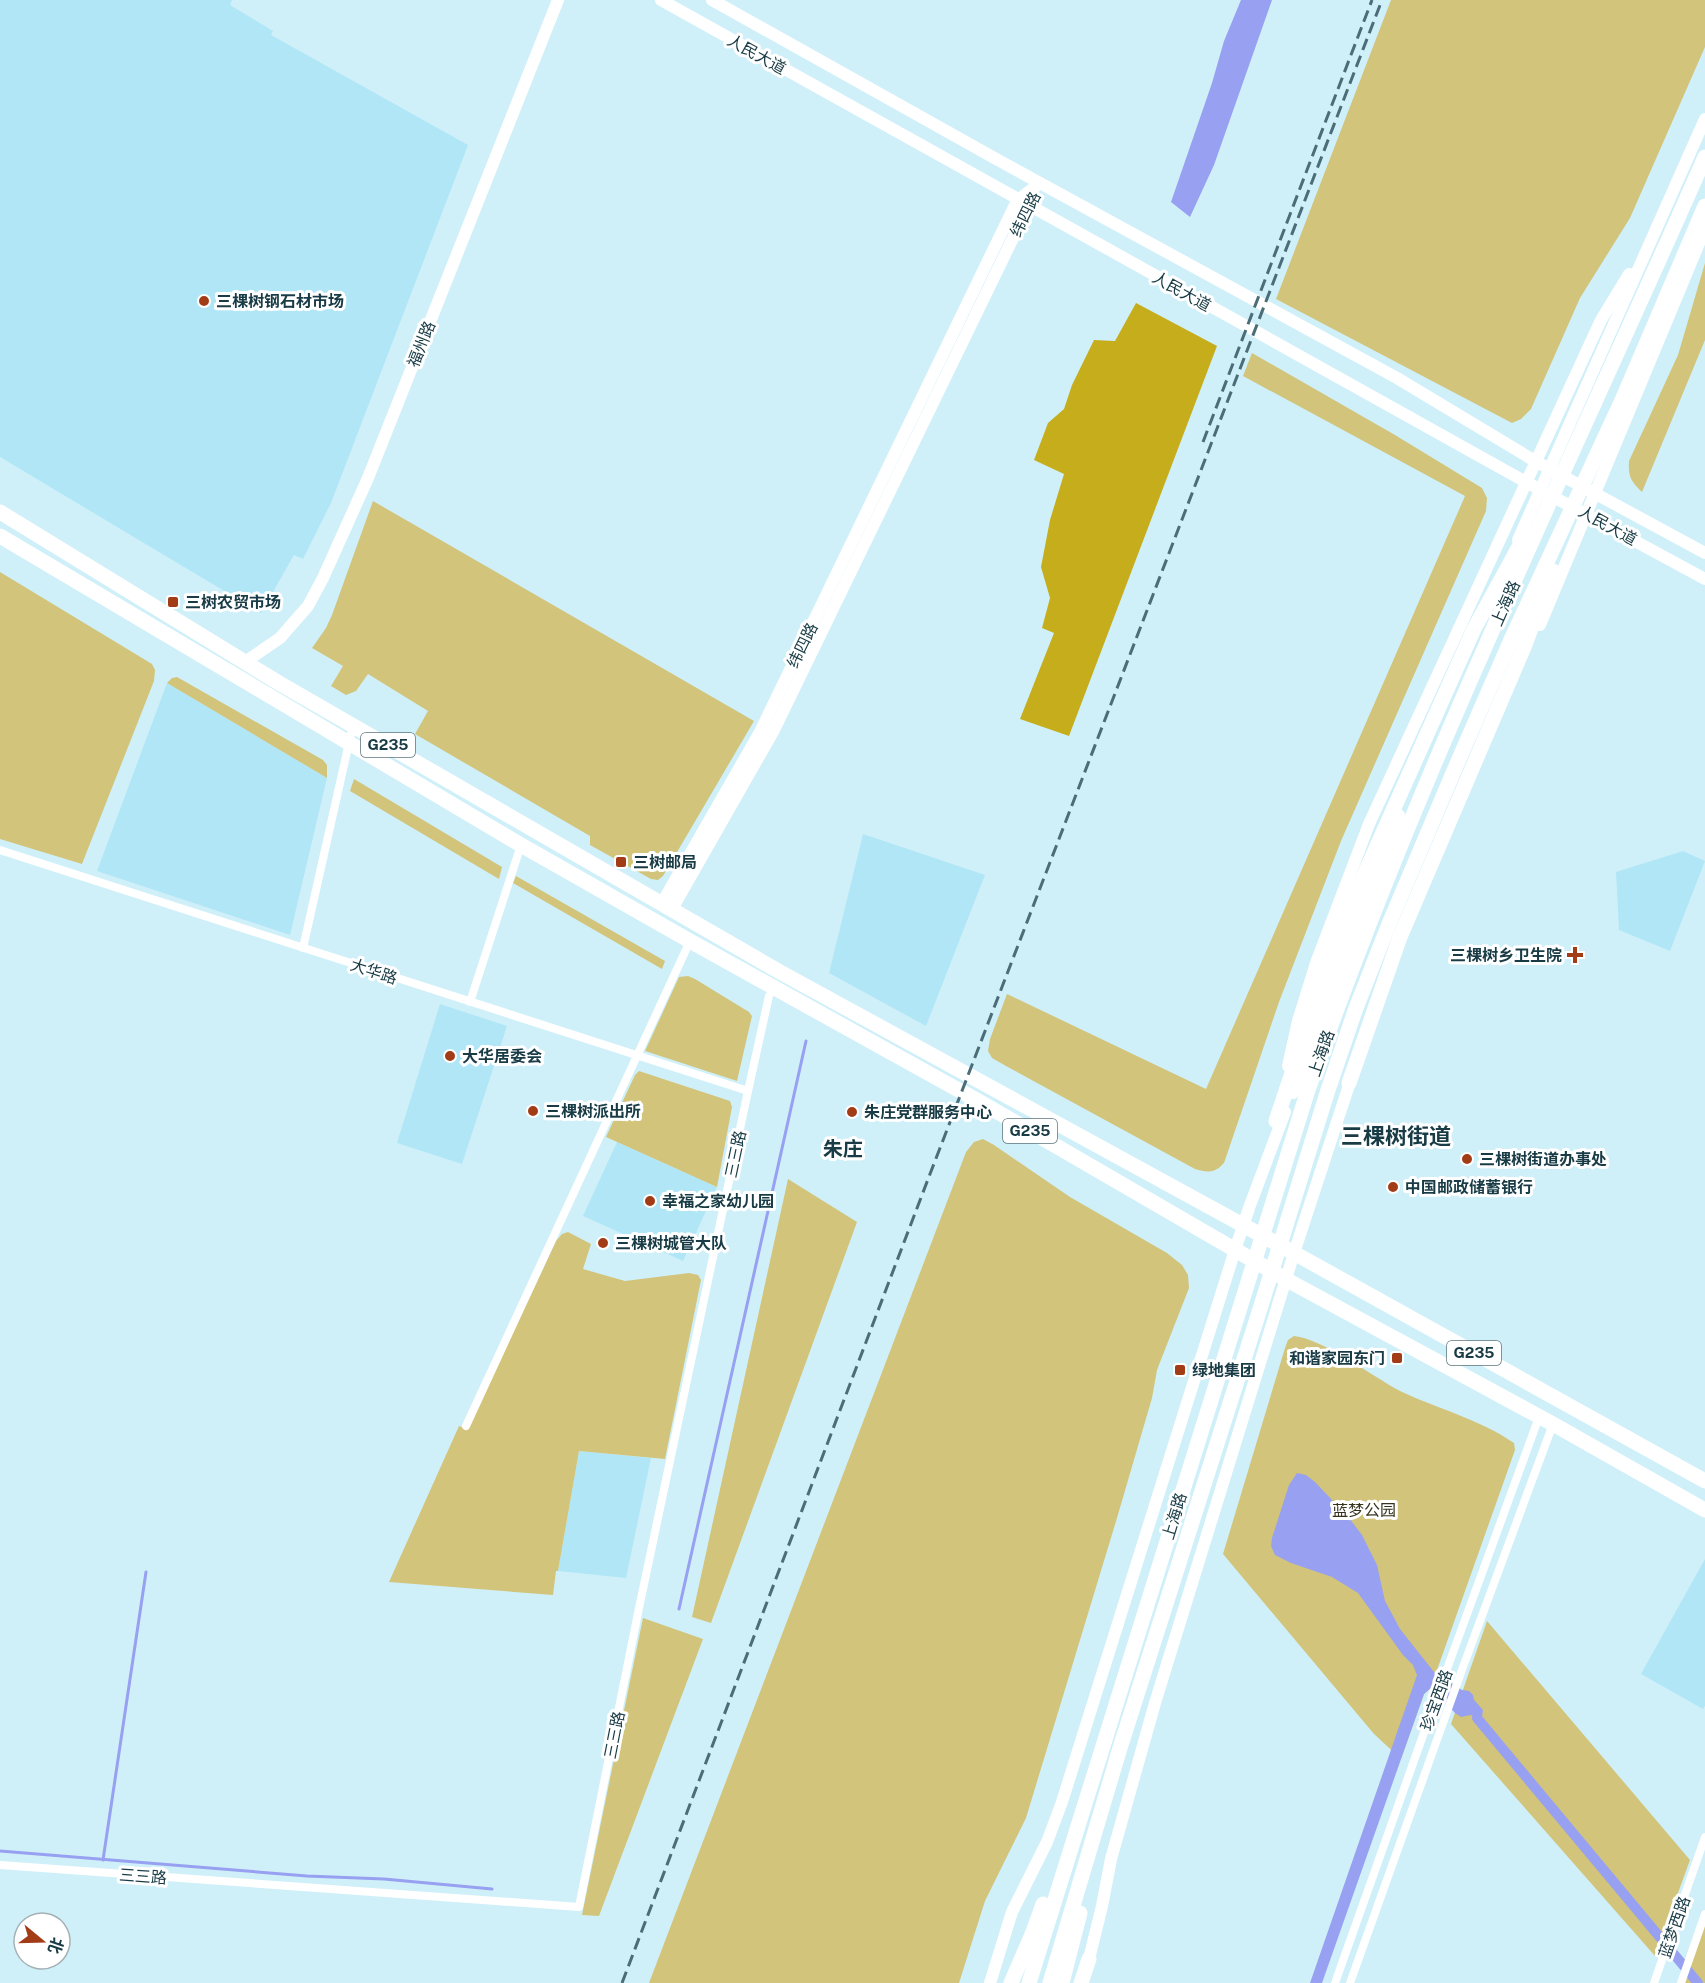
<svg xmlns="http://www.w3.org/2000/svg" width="1705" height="1983" viewBox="0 0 1705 1983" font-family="'Public Sans','Noto Sans SC',sans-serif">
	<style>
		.built { fill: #b1e6f7 }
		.green { fill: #d2c47b }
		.forest { fill: #c5ad1c }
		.water { fill: #97a0f1 }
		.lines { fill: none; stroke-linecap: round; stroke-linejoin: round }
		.stream { stroke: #97a0f1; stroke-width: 3 }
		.canal { stroke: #97a0f1; stroke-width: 10 }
		.street { stroke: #fff; stroke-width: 8 }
		.secondary { stroke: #fff; stroke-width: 12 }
		.highway { stroke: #fff; stroke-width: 15 }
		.rail { stroke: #4b6d77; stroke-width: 3; stroke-dasharray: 12 6; stroke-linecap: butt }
		.poi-dot { fill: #a23c16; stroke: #fff; stroke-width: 2 }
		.labels { text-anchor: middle; stroke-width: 6; stroke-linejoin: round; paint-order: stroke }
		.shield { fill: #fff; stroke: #5d767d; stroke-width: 1.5 }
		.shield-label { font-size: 15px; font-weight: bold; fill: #183b45 }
		.street-label { font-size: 16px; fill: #183b45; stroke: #fff }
		.poi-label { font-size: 16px; font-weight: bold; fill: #183b45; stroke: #fff; text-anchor: start }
		.park-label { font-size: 16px; fill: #36321d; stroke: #fff }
		.quarter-label { font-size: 20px; font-weight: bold; fill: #183b45; stroke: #fff }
		.district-label { font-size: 22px; font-weight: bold; fill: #183b45; stroke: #fff }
	</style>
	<rect width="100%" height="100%" fill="#d0f0f9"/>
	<g class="built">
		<path d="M0 0H232L230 5 273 31 271 35 468 145 331 503 303 559 294 555 261 613 0 457Z"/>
		<path d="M167 683 327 778 290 935 97 871Z"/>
		<path d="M863 834 985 875 926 1026 829 973Z"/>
		<path d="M1683 851 1705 861 1670 951 1619 930 1616 872Z"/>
		<path d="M440 1004 507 1026 462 1164 397 1143Z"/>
		<path d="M617 1142 717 1187 683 1261 583 1216Z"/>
		<path d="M579 1451 651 1458 626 1578 558 1571Z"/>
		<path d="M1705 1559V1706L1703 1709 1641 1674Z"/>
	</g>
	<g class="green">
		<path d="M1391 0H1705V47L1630 218 1580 298 1531 409 1521 419 1512 423 1276 299Z"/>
		<path d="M1705 263V340L1642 492C1631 481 1628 477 1629 461L1678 355Z"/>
		<path d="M1252 353 1395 435 1482 488 1487 498 1486 511 1341 841 1279 1002 1224 1163C1215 1173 1208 1173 1195 1169L1006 1066 992 1058 988 1051 990 1039 1007 994 1206 1089 1465 496 1243 376Z"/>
		<path d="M373 501 754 721 663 876 658 880 651 879 590 845V836L415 734 428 711 368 674 356 691 346 695 331 686 343 666 312 648 326 628 332 615Z"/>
		<path d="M0 572 152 664 155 670 154 681 82 864 0 839Z"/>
		<path d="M177 677 323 760 327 765V778L167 683 172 678Z"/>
		<path d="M354 779 502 867 499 879 350 791Z"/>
		<path d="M516 876 665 961 662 969 513 883Z"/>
		<path d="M688 976 695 979 749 1012 752 1016 737 1081 645 1051 679 977Z"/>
		<path d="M639 1071 730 1101 732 1107 717 1187 606 1137 635 1075Z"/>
		<path d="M983 1139 994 1145 1070 1197 1167 1253 1182 1265 1188 1275 1189 1288 1157 1370 1152 1398 1117 1518 1026 1818 985 1901 959 1983H649L966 1152 974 1142Z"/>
		<path d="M788 1179 857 1222 711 1623 692 1617Z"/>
		<path d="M568 1232 591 1244 583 1269 625 1281 689 1273 698 1275 701 1280 665 1459 579 1451 558 1571H556L553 1595 389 1582 459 1426 468 1429 556 1241 562 1234Z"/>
		<path d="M1294 1336C1323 1339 1372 1376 1400 1391 1438 1409 1479 1419 1514 1443L1515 1450 1431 1687 1424 1694 1401 1759 1374 1734 1223 1554 1285 1348 1288 1340Z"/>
		<path d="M643 1618 703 1639 599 1916 582 1915Z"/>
		<path d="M1487 1621 1690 1860 1655 1956 1451 1724Z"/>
		<path d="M1705 1912V1983H1680Z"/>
	</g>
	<path class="forest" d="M1136 303 1217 346 1069 736 1020 719 1054 633 1042 628 1050 598 1041 567 1050 520 1064 474 1034 460 1048 423 1064 409 1072 385 1094 340 1115 341Z"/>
	<g class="water">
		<path d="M1241 0H1272L1214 165 1190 217 1171 202 1212 83 1224 41Z"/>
		<path d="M1297 1473 1306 1475 1315 1482 1349 1518 1362 1535 1377 1565 1385 1601 1400 1629 1434 1672 1462 1690 1469 1691 1473 1695 1474 1700 1483 1710 1482 1717 1477 1718 1471 1715 1461 1717 1455 1713 1431 1688 1424 1694 1322 1983H1310L1417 1675 1413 1665 1403 1655 1358 1593 1332 1577 1291 1563 1275 1555 1271 1546 1272 1538 1289 1485Z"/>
	</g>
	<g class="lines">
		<g class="stream">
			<path d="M679 1609 806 1041"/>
			<path d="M0 1851 307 1876 384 1879 492 1889"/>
			<path d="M103 1860 146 1572"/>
		</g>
		<path class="canal" d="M1477 1718 1698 1983"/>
		<g class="street">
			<path d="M0 850 748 1091"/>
			<path d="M303 948 353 725"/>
			<path d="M470 1002 521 845"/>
			<path d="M466 1426 690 941"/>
			<path d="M0 1865 579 1907 639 1608 748 1091 769 996"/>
			<path d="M1335 1983 1432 1710 1539 1417"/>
			<path d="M1350 1983 1463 1667 1553 1424"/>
			<path d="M1654 1983 1705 1837"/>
			<path d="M1681 1983 1705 1914"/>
		</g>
		<g class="secondary">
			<path d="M661 0 1526 482 1705 579"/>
			<path d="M712 0 998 160 1397 378 1535 461 1705 553"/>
			<path d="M1518 540 1705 119"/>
			<path d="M1540 625 1705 229"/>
			<path d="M245 662 280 638 308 606 323 578 368 478 558 0"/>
			<path d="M662 903 760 732 1015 205 1018 200 1040 183"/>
			<path d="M672 909 774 730 1032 199"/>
			<path d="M1288 1066 1298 1021 1316 963 1369 824 1601 320 1629 274"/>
			<path d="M1293 1093 1399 815"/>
			<path d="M1087 1967 1102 1906 1111 1859 1155 1703 1294 1253 1352 1076"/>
			<path d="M990 1983 1012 1912 1047 1842 1062 1802 1235 1250 1249 1208 1285 1112"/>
		</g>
		<g class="highway">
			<path d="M0 512 279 683 780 972 1294 1253 1705 1481"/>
			<path d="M0 536 521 845 690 941 982 1103 1287 1280 1553 1424 1705 1510"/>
			<path d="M1349 1083 1400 937 1524 647 1553 571"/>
			<path d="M1276 1121 1327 968 1360 884 1474 629 1527 532"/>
			<path d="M1011 1983 1033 1932 1043 1904"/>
			<path d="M1029 1983 1308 1090C1419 770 1569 466 1705 157"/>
			<path d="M1050 1983 1120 1748 1260 1309 1328 1090 1356 1008 1389 924 1456 766 1510 642 1623 398 1705 206"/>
			<path d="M1062 1983 1080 1913"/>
			<path d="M1081 1983 1089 1959"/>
		</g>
		<g class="rail">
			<path d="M1203 442 1372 0"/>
			<path d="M622 1983 930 1174 1382 0"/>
		</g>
	</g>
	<g class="poi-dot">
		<circle cx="204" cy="301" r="6"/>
		<rect x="167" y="596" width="12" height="12" rx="3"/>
		<rect x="615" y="856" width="12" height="12" rx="3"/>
		<path d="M1572 946h6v6h6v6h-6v6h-6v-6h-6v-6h6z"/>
		<circle cx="450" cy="1056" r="6"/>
		<circle cx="533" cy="1111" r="6"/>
		<circle cx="852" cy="1112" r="6"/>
		<circle cx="1467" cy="1159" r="6"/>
		<circle cx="1393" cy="1187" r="6"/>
		<circle cx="650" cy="1201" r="6"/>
		<circle cx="603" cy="1243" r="6"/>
		<rect x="1391" y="1352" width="12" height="12" rx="3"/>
		<rect x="1174" y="1364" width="12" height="12" rx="3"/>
	</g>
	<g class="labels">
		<g class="shield">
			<rect x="361" y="733" width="54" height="24" rx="4.5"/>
			<rect x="1003" y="1119" width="54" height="24" rx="4.5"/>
			<rect x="1447" y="1341" width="54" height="24" rx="4.5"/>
		</g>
		<g class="shield-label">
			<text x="388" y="750">G235</text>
			<text x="1030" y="1136">G235</text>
			<text x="1474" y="1358">G235</text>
		</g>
		<g class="street-label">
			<text transform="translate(757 54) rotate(29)" y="6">人民大道</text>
			<text transform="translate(1025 214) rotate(-64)" y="6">纬四路</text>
			<text transform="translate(1182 291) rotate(29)" y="6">人民大道</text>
			<text transform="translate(421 344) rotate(-68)" y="6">福州路</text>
			<text transform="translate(1608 525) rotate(29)" y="6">人民大道</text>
			<text transform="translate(1505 603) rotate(-66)" y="6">上海路</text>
			<text transform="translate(802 645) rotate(-64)" y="6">纬四路</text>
			<text transform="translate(374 971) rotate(18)" y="6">大华路</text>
			<text transform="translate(1321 1053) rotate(-71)" y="6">上海路</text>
			<text transform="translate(735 1154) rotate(-78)" y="6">三三路</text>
			<text transform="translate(1174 1516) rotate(-73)" y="6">上海路</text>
			<text transform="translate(1436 1700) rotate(-70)" y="6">珍宝西路</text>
			<text transform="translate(614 1735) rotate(-79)" y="6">三三路</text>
			<text transform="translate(143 1876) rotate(4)" y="6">三三路</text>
			<text transform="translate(1674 1927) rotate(-71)" y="6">蓝梦西路</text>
		</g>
		<g class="poi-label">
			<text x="216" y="307">三棵树钢石材市场</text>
			<text x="185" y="608">三树农贸市场</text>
			<text x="633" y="868">三树邮局</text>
			<text x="1562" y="961" text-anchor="end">三棵树乡卫生院</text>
			<text x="462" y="1062">大华居委会</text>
			<text x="545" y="1117">三棵树派出所</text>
			<text x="864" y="1118">朱庄党群服务中心</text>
			<text x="1479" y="1165">三棵树街道办事处</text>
			<text x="1405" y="1193">中国邮政储蓄银行</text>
			<text x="662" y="1207">幸福之家幼儿园</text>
			<text x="615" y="1249">三棵树城管大队</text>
			<text x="1385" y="1364" text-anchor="end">和谐家园东门</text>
			<text x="1192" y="1376">绿地集团</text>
		</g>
		<g class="park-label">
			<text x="1364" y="1516">蓝梦公园</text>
		</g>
		<g class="quarter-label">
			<text x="843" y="1156">朱庄</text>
		</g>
		<g class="district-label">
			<text x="1396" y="1144">三棵树街道</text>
		</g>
	</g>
	<g transform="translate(42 1941) rotate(109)"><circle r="28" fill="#ffffff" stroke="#a3b1b5" stroke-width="1.5"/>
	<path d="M0-4.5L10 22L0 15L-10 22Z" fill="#a23c16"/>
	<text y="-9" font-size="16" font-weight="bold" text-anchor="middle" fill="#183b45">北</text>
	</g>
</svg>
